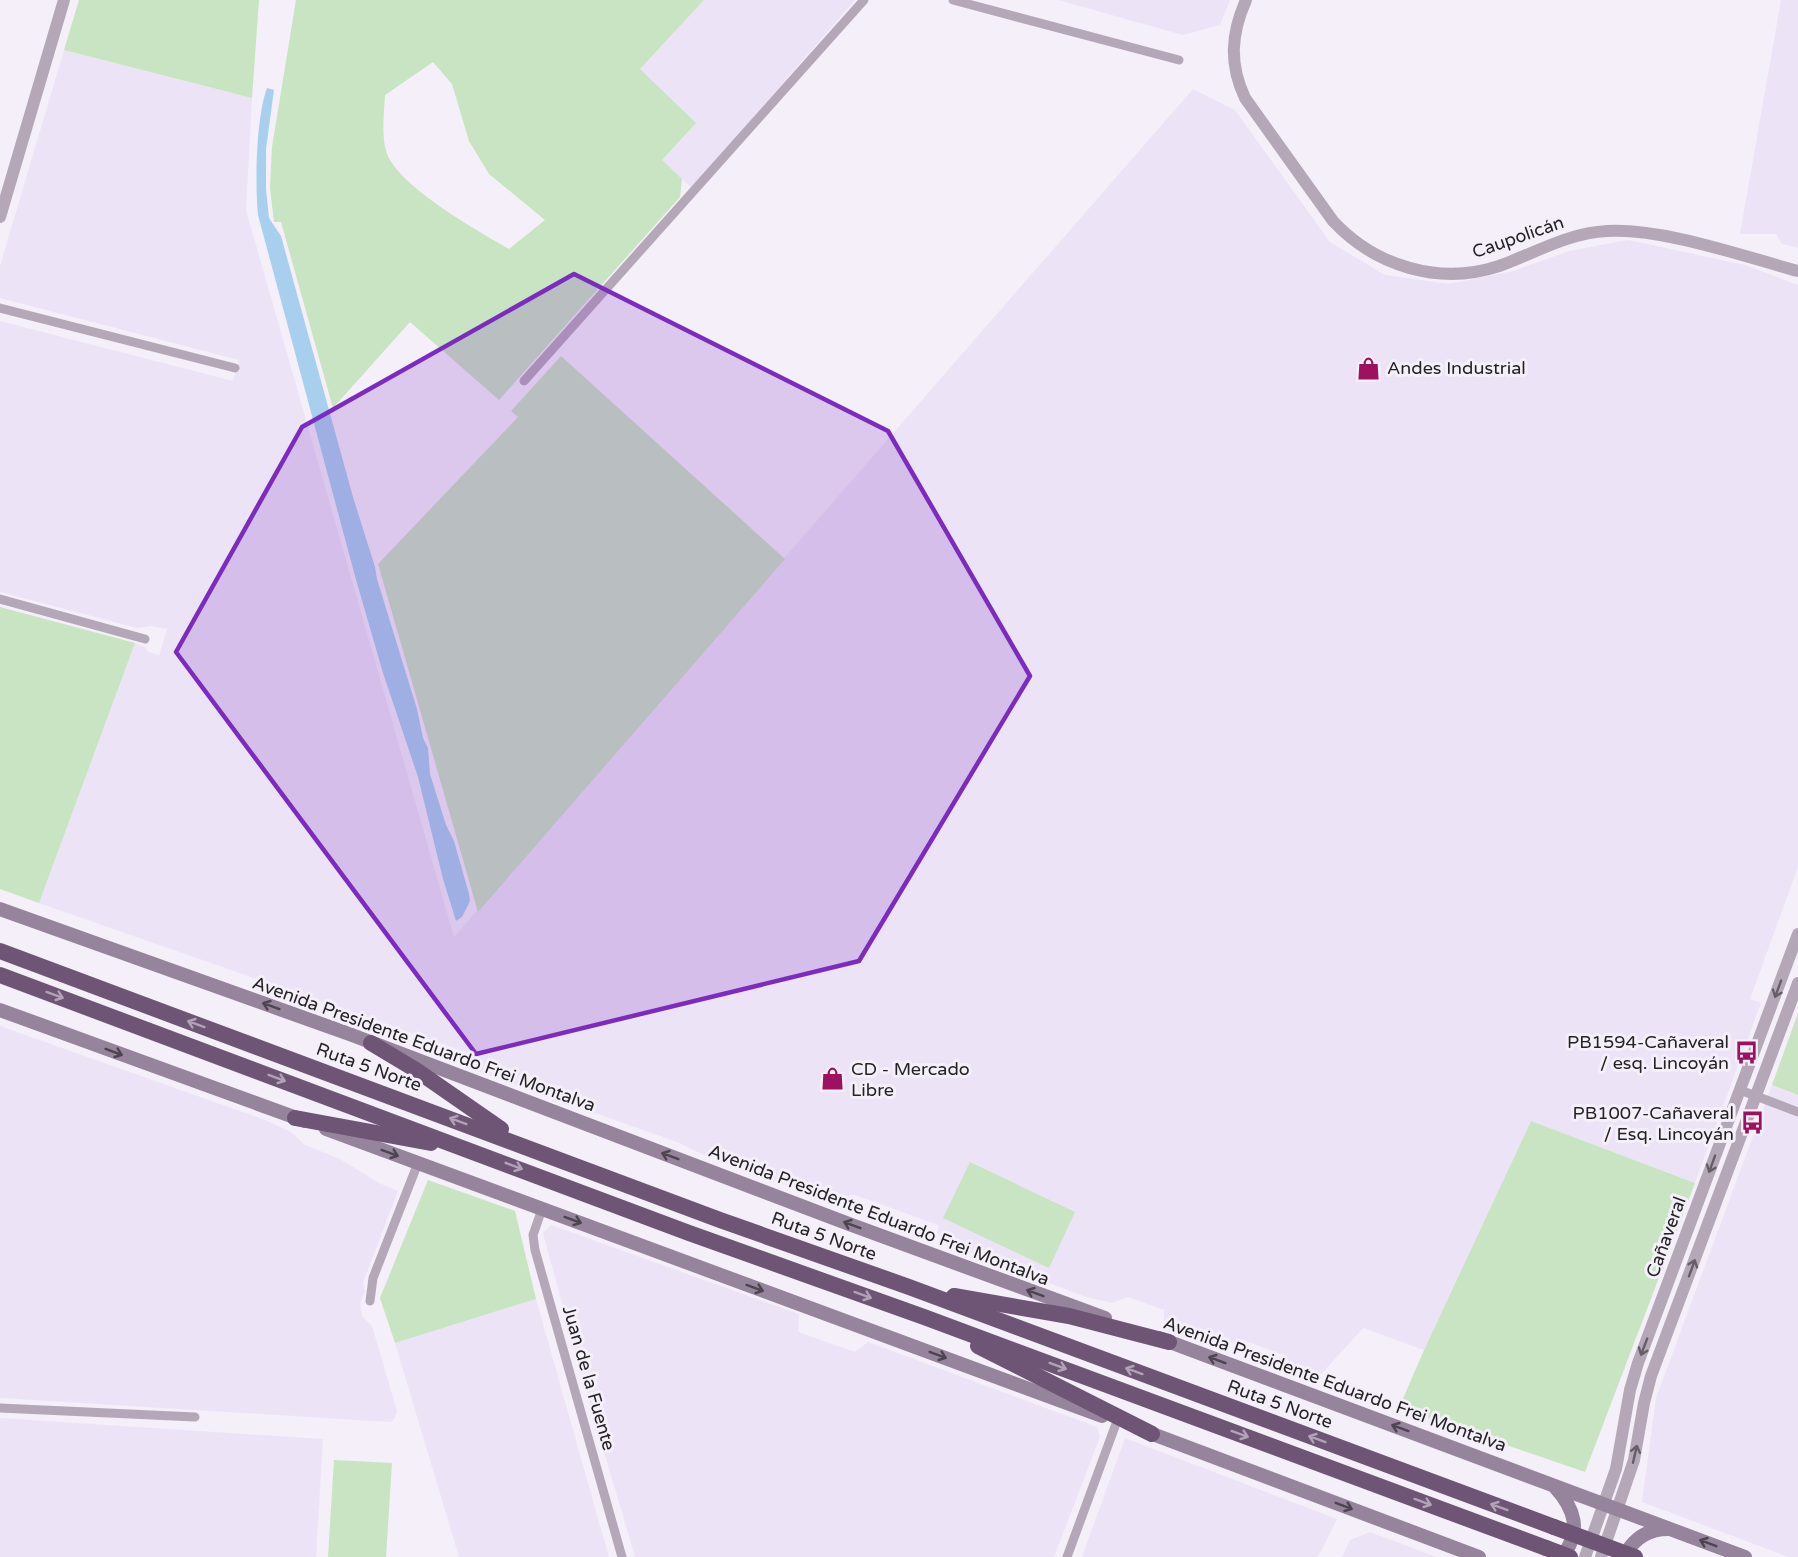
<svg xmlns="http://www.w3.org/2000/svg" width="1798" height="1557" viewBox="0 0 1798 1557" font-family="'Varela Round',sans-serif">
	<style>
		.industrial { fill: #ede3f7 }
		.green { fill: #c8e4c2; fill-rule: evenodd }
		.water { fill: #a8d0ee }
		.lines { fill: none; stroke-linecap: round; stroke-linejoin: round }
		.minor { stroke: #b4a8b8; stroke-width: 9 }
		.tertiary { stroke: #b4a8b8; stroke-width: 12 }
		.secondary { stroke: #96849c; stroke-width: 14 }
		.motorway { stroke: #6e5576; stroke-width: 16 }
		.motorway-bridge { stroke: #6e5576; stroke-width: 16 }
		.oneway { stroke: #655e67 }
		.oneway2 { stroke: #b1a2b7 }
		.oneway3 { stroke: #4c444f }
		.marked { fill: #7b2cbf; fill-opacity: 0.2; stroke: #7b2cbf; stroke-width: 4.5; stroke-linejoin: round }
		.labels { text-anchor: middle; stroke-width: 6; stroke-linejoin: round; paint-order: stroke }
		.street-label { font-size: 18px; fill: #242225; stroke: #f4eff8 }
		.poi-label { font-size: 18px; fill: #242225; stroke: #f4eff8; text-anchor: start }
	</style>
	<rect width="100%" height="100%" fill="#f4eff8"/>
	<g class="industrial">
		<path d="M704 0H855L692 188 662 161 639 70Z"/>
		<path d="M1058 0H1230L1220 25 1183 35Z"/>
		<path d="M1781 0H1798V248L1782 244 1776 234H1740Z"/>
		<path d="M64 50 252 98 246 210 454 937 1193 89 1235 110 1330 242 1385 275 1449 284 1513 271 1569 251 1628 240 1745 265 1798 285V867L1750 999 1761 1003 1695 1183 1531 1121 1424 1350 1363 1328 1314 1382 1293 1370 1286 1356 1243 1340 1218 1345 1188 1336 1164 1322V1310L1128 1297 1112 1303 1086 1297 952 1246 939 1235 937 1232 939 1225 935 1224 855 1195H850L840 1205 702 1154 677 1142 474 1070 468 1053 39 903 135 643 145 647 148 652 159 655 167 629 151 626 137 628 0 592V321L233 381 239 360 0 298V266Z"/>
		<path d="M0 1026 265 1120 291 1132 305 1145 340 1159 379 1183 398 1191 363 1283 365 1291 360 1303 362 1316 372 1326 397 1411 395 1418 391 1422 0 1398Z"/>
		<path d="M1772 1085 1798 1095V1557H1789L1642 1502 1656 1398Z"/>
		<path d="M551 1225 799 1314 798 1332 855 1352 868 1342 1097 1427 1100 1437 1054 1557H635L590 1404 546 1245 543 1233Z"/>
		<path d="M536 1299 609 1557H459L395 1343Z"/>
		<path d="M0 1418 323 1439 316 1557H0Z"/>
		<path d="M1125 1438 1337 1519 1318 1557H1082Z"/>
		<path d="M1370 1532 1437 1557H1342L1350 1540Z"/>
	</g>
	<g class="green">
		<path d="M79 0H259L252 98 64 50Z"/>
		<path d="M296 0H704L640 69 696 123 662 160 682 179 680 197 499 400 410 322 333 408 281 222H274L270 188 272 147ZM433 62 452 84 469 141 489 174 545 220 509 249C476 230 409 192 390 160 380 144 384 114 385 95Z"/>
		<path d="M561 356 785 559 478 912 378 564 518 417 511 411Z"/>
		<path d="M0 607 135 643 39 903 0 889Z"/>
		<path d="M1798 1013V1095L1772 1085Z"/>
		<path d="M1531 1121 1695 1183 1585 1472 1399 1408 1424 1350Z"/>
		<path d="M970 1162 1075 1212 1049 1268 943 1218Z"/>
		<path d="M428 1180 515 1211 536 1299 395 1343 380 1298Z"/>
		<path d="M334 1460 392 1463 386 1557H328Z"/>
	</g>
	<path class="water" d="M267 88 274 90 266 149V189L269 218 281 236 353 497 375 567 377 579 417 709 423 738 428 748 430 774 446 825 454 841 469 894 470 901 462 917 456 921 443 879 418 777 383 673 355 576 258 215C255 183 256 118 267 88Z"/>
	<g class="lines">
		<g class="minor">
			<path d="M953 0 1179 60"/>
			<path d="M0 308 235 368"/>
			<path d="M524 381 864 0"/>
			<path d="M0 599 145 639"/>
			<path d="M1740 1090 1798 1112"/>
			<path d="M542 1209 533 1235 535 1250 622 1557"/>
			<path d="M370 1301 373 1278 418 1163"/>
			<path d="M0 1408 195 1417"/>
			<path d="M1067 1557 1117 1421"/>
		</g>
		<g class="tertiary">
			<path d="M1246 0C1231 34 1229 64 1245 98L1333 221C1375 266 1439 286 1499 266 1535 253 1568 233 1607 231 1664 228 1742 256 1798 271"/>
			<path d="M0 217 64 0"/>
			<path d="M1585 1557 1616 1469 1630 1390 1638 1363 1798 934"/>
			<path d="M1601 1557 1634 1460 1644 1403 1651 1376 1798 983"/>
		</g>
		<g class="secondary">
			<path d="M0 909 352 1035 849 1224 1105 1318"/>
			<path d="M0 1010 305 1121"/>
			<path d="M326 1129 1102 1416"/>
			<path d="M1159 1338 1745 1557"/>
			<path d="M1142 1430 1479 1557"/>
			<path d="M1555 1487C1575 1509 1582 1531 1562 1557"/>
			<path d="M1624 1557C1633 1539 1648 1529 1668 1529"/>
		</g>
		<g class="motorway">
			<path d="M0 951 720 1220 909 1287 1554 1527"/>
			<path d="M0 975 689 1233 924 1317 1546 1548"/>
			<path d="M371 1043 416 1070 501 1129"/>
			<path d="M295 1118 431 1143"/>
			<path d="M954 1296 1069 1316 1169 1342"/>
			<path d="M978 1346 1152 1434"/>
		</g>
		<g class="motorway-bridge">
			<path d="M1554 1527 1635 1557"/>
			<path d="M1546 1548 1570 1557"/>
		</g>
	</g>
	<defs><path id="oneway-shaft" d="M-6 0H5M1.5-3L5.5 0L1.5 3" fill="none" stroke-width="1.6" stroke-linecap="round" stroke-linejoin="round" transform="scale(1.5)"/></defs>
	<g class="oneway">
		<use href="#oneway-shaft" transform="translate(1778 989) rotate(110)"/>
		<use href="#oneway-shaft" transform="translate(1712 1164) rotate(110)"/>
		<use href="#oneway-shaft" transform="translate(1692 1268) rotate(-70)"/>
		<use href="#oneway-shaft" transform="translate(1644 1347) rotate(111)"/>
		<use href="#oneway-shaft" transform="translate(1635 1454) rotate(-77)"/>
	</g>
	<g class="oneway2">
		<use href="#oneway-shaft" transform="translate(55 995) rotate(20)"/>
		<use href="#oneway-shaft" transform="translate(196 1024) rotate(-160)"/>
		<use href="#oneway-shaft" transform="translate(277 1078) rotate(20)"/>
		<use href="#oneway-shaft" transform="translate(458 1121) rotate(-160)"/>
		<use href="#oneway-shaft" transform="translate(514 1166) rotate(21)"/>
		<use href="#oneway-shaft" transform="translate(863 1295) rotate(20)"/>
		<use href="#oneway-shaft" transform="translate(1058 1366) rotate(20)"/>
		<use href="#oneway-shaft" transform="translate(1134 1371) rotate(-160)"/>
		<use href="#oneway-shaft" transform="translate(1240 1434) rotate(20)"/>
		<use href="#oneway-shaft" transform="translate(1317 1439) rotate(-160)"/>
		<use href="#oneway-shaft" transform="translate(1423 1502) rotate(20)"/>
		<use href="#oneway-shaft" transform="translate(1499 1507) rotate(-160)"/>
	</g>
	<g class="oneway3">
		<use href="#oneway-shaft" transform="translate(271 1006) rotate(-160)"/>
		<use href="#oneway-shaft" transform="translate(114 1052) rotate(20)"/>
		<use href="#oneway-shaft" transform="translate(390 1153) rotate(20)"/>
		<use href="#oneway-shaft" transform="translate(670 1156) rotate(-159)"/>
		<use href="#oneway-shaft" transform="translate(573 1220) rotate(20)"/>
		<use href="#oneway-shaft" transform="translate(852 1225) rotate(-159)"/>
		<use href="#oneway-shaft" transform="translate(755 1288) rotate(20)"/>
		<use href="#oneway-shaft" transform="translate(1035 1293) rotate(-159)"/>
		<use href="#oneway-shaft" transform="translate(938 1355) rotate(20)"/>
		<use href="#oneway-shaft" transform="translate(1217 1360) rotate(-160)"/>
		<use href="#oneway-shaft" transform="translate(1400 1428) rotate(-160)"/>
		<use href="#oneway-shaft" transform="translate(1344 1506) rotate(21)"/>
		<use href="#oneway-shaft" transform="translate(1708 1543) rotate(-159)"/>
	</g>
	<path class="marked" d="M574 274 888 431 1030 676 859 961 476 1054 176 652 302 427Z"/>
	<defs>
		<symbol id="shop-bare" viewBox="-9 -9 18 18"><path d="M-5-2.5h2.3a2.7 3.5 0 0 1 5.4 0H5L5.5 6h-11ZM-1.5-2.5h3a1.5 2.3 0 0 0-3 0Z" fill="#9c1160" stroke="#f4eff8" stroke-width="2.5" paint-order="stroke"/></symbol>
		<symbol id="bus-bare" viewBox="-9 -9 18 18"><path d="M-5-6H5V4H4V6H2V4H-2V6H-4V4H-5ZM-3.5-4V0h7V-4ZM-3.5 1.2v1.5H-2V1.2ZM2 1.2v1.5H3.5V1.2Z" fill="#9c1160" stroke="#f4eff8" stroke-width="2.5" paint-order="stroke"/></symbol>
	</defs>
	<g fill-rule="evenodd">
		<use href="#shop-bare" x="1352" y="352" width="33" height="33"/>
		<use href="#bus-bare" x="1730" y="1036" width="33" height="33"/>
		<use href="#shop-bare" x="816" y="1062" width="33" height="33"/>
		<use href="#bus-bare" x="1736" y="1106" width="33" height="33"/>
	</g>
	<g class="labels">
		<g class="street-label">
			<text transform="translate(1518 237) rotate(-19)" y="6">Caupolicán</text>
			<text transform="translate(424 1044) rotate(20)" y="6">Avenida Presidente Eduardo Frei Montalva</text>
			<text transform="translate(369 1067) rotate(20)" y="6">Ruta 5 Norte</text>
			<text transform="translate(879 1215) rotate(21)" y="6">Avenida Presidente Eduardo Frei Montalva</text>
			<text transform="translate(824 1236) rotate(20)" y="6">Ruta 5 Norte</text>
			<text transform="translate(1666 1237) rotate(-70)" y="6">Cañaveral</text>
			<text transform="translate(589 1378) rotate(74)" y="6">Juan de la Fuente</text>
			<text transform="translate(1335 1384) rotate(20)" y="6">Avenida Presidente Eduardo Frei Montalva</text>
			<text transform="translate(1280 1404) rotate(20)" y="6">Ruta 5 Norte</text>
		</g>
		<g class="poi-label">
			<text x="1387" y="374">Andes Industrial</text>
			<text x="1729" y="1048" text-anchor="end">PB1594-Cañaveral<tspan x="1729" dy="21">/ esq. Lincoyán</tspan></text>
			<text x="851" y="1075">CD - Mercado<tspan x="851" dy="21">Libre</tspan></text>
			<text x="1734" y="1119" text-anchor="end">PB1007-Cañaveral<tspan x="1734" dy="21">/ Esq. Lincoyán</tspan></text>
		</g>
	</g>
</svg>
